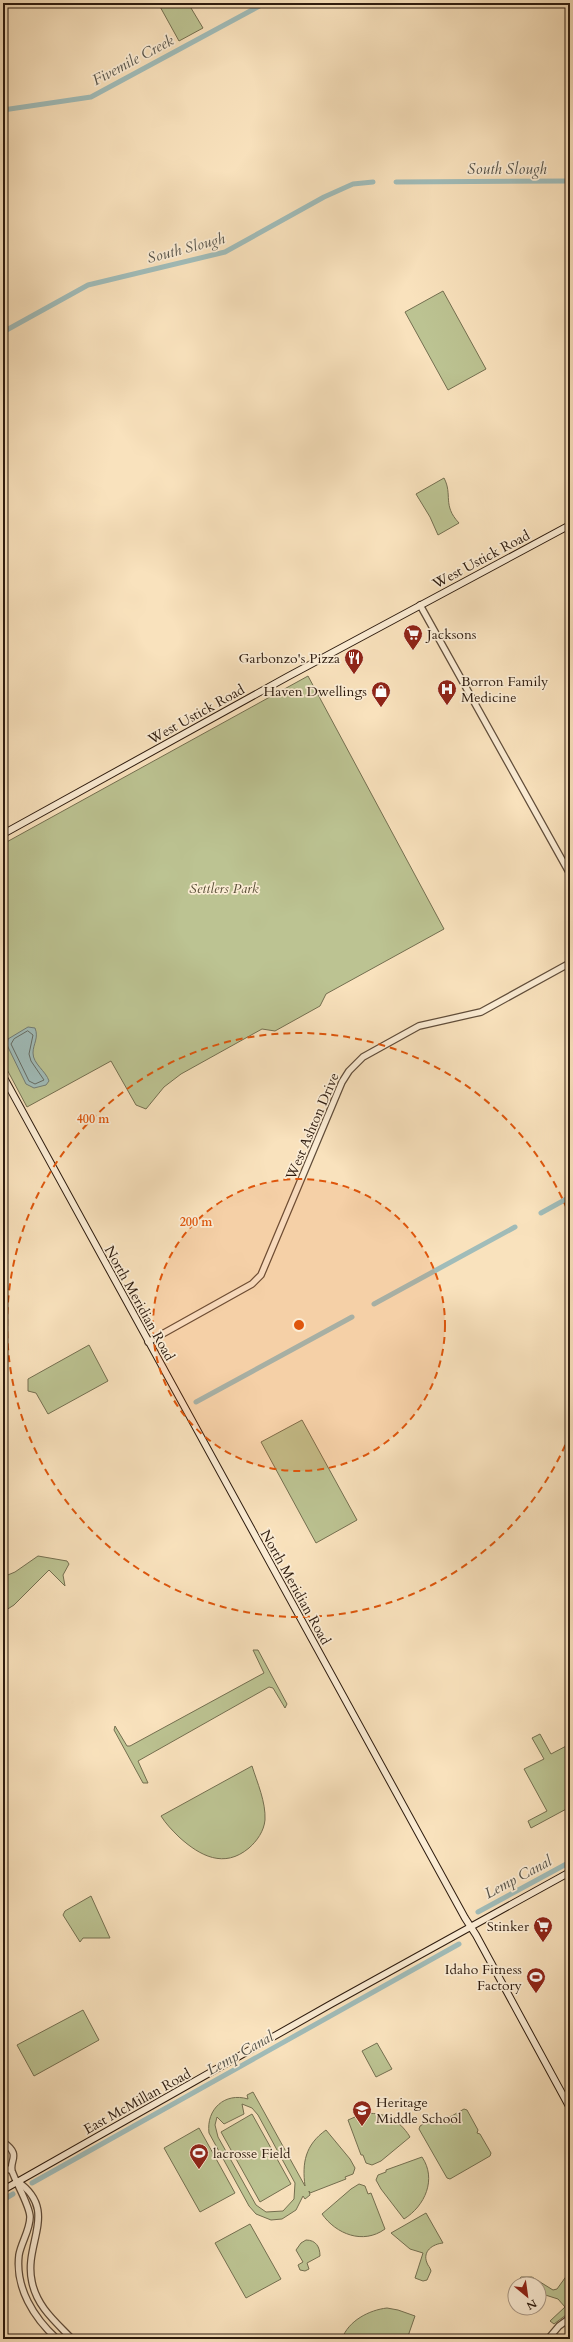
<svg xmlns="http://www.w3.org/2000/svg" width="573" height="2342" viewBox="0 0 573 2342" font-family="Cardo,serif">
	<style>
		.green { fill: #bcc392; stroke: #746f50; fill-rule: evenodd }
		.water { fill: #a0bcb9; stroke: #727c75 }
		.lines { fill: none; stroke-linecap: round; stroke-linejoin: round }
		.shore { stroke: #666c64; stroke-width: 1 }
		.canal { stroke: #a0bcb9; stroke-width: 5 }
		.tertiary-casing { stroke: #604d3a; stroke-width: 8 }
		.secondary-casing { stroke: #2d1b0e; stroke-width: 8 }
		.tertiary { stroke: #fbecd4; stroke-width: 5.5 }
		.secondary { stroke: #fbecd4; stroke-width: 6 }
		.ring { fill: none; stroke: #df560c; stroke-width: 2; stroke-dasharray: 7 5 }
		.labels { text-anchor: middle; stroke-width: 3.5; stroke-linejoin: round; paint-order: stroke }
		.street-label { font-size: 14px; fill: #2d1b0e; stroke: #fbecd4 }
		.poi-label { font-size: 14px; fill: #2d1b0e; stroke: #fbecd4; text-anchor: start }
		.park-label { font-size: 14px; font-style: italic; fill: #584d36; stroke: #fbecd4 }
		.water-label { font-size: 15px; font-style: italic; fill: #55534a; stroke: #fbecd4 }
		.centre { fill: #df560c; stroke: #fbecd4; stroke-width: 2 }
		.ring-label { font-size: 12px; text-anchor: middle; font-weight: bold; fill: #df560c; stroke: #fbecd4; stroke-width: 3.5; stroke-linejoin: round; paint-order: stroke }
	</style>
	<rect width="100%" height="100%" fill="#f9e2bd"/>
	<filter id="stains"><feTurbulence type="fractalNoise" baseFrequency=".005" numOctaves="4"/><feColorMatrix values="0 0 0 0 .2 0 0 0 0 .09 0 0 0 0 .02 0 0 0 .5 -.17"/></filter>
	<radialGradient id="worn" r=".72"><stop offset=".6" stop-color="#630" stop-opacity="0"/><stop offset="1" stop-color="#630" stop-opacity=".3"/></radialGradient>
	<g class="green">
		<path d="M158 3H188L203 28 179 41Z"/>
		<path d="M443 291 486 369 448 390 405 312Z"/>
		<path d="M444 478C453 495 442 505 459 523L438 535 430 517 416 494Z"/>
		<path d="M308 676 444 929 326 994 320 1006 275 1031 262 1029 181 1074 164 1087 146 1109 136 1105 111 1061 27 1107 3 1062V844Z"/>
		<path d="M89 1345 108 1381 48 1414 36 1393 28 1391V1379Z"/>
		<path d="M302 1420 357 1520 316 1543 261 1442Z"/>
		<path d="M38 1556 67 1561 69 1564 63 1575 65 1586 49 1570 14 1605 3 1612V1577L15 1572Z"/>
		<path d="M253 1650H258L287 1704 285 1708 273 1688 269 1687 138 1761 148 1783H143L114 1730 115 1726 127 1746H130L264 1673Z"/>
		<path d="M540 1734 551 1754 570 1744V1807L531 1828 528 1821 547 1811 524 1769 544 1759 532 1738Z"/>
		<path d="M252 1766C257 1782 266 1802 265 1820 264 1831 257 1841 249 1848 224 1869 200 1856 179 1837 172 1830 166 1824 161 1816Z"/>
		<path d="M91 1896 110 1938H83L80 1942 63 1915 65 1911Z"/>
		<path d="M83 2010 99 2040 34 2076 17 2045Z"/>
		<path d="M377 2043 392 2069 376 2077 362 2051Z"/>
		<path d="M253 2092 305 2186C302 2163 305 2145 326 2130L350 2159 355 2168 353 2174 345 2177 346 2179 310 2193 309 2191 310 2195 305 2199 303 2196 296 2210 282 2219 271 2220 256 2214 249 2206 209 2133C206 2109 225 2092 248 2099L247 2095ZM242 2104 252 2108 258 2115 295 2183 294 2199 283 2211 266 2212 256 2205 218 2137 215 2125 217 2117 224 2124 244 2114Z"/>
		<path d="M464 2109 467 2110 478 2130 477 2133 480 2134 491 2153 490 2156 450 2179 447 2178 419 2129 420 2126 430 2120 436 2125Z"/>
		<path d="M252 2114 291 2184 260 2202 221 2132Z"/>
		<path d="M362 2114C383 2111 399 2119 410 2137L381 2161 372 2165 366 2163 363 2155H361L348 2120Z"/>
		<path d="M199 2128 235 2193 200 2212 164 2148Z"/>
		<path d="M422 2157C437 2179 425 2206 404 2219L381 2189 376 2180 378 2175 386 2172V2170Z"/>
		<path d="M359 2184 365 2186 368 2194 371 2193 385 2229C363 2245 336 2234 322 2214L351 2189Z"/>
		<path d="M426 2213 443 2243C433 2244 422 2251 427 2263 428 2266 430 2267 431 2271L427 2280 423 2281 415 2278 423 2253 410 2249 391 2233Z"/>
		<path d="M250 2224 281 2279 246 2298 215 2243Z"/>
		<path d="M306 2240C316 2240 320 2247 320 2256L307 2263 309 2269 305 2271 300 2270 298 2265 303 2262 296 2250 301 2243Z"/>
		<path d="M570 2271V2312L554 2324 550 2321 565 2307 558 2299 539 2293V2284L516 2283 521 2277H532L553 2290 557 2289Z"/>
		<path d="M387 2308 398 2310 415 2316 407 2339H342C348 2321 369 2310 387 2308Z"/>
	</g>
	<path class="water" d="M28 1027 35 1028C39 1038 33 1044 33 1053 33 1064 46 1071 49 1081L46 1085 34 1088 26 1084 7 1045 8 1039Z"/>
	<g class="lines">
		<path class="shore" d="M28 1031 33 1035 29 1054 31 1061 44 1080 35 1084 29 1081 11 1044 14 1039Z"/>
		<g class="canal">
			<path d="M3 110 91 97 265 3"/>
			<path d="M396 182 570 181"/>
			<path d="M3 332 88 285 225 252 324 197 353 184 373 182"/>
			<path d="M541 1213 570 1197"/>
			<path d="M374 1304 515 1227"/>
			<path d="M196 1402 352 1317"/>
			<path d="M478 1912 570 1862"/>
			<path d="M32 2183 459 1944"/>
			<path d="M3 2200 13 2194"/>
		</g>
		<defs>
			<g id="tertiary">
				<path d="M420 605 570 874"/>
				<path d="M148 1342 252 1284 261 1275 342 1082 349 1071 363 1057 419 1026 481 1012 570 963"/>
				<path d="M3 2142C22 2155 9 2160 12 2171 16 2183 30 2206 30 2217 30 2230 21 2243 19 2255 15 2288 34 2318 57 2339"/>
				<path d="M3 2168 11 2170"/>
				<path d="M17 2181C60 2211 23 2243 32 2282 37 2307 56 2322 72 2339"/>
				<path d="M548 2339 559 2326 570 2318"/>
			</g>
			<g id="secondary">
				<path d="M3 834 287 677 570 525"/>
				<path d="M3 1076 465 1918 476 1935 570 2108"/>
				<path d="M3 2190 331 2004 570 1872"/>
			</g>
		</defs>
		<use href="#tertiary" class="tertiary-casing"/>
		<use href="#secondary" class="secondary-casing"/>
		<use href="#tertiary" class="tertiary"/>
		<use href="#secondary" class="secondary"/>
	</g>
	<circle cx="299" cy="1325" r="146" fill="#df560c" fill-opacity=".12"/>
	<g class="ring">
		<circle cx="299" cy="1325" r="146"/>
		<path d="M570 1434A292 292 0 1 1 570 1216"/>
	</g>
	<defs>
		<symbol id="supermarket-pin" viewBox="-11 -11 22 30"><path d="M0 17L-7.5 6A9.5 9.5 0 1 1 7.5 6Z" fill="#8f2418" stroke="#fbecd4"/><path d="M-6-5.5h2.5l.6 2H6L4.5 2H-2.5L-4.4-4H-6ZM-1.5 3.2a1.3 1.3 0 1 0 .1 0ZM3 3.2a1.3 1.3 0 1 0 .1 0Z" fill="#fff"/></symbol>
		<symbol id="restaurant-pin" viewBox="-11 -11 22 30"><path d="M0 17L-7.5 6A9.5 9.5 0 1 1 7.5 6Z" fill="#8f2418" stroke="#fbecd4"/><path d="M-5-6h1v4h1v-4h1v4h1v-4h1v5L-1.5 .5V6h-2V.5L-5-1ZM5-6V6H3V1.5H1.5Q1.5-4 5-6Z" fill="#fff"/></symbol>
		<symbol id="hospital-pin" viewBox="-11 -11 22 30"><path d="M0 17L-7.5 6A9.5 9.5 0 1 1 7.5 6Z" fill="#8f2418" stroke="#fbecd4"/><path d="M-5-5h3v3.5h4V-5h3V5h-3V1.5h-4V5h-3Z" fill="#fff"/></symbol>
		<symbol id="shop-pin" viewBox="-11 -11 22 30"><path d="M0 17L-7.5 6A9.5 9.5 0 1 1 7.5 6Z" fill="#8f2418" stroke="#fbecd4"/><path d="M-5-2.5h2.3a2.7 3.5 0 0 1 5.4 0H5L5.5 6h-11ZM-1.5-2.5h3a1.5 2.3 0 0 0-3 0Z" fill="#fff"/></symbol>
		<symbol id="stadium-pin" viewBox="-11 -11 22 30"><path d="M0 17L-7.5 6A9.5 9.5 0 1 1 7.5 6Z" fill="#8f2418" stroke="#fbecd4"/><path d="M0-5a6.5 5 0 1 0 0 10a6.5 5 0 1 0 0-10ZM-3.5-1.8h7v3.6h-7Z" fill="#fff"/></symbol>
		<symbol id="school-pin" viewBox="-11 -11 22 30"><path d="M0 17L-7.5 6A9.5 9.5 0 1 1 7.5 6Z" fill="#8f2418" stroke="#fbecd4"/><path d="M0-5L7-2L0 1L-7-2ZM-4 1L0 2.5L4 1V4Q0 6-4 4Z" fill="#fff"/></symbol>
	</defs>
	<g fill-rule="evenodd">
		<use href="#supermarket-pin" x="402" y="623" width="22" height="30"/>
		<use href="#restaurant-pin" x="343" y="647" width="22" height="30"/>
		<use href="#hospital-pin" x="436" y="678" width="22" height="30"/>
		<use href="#shop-pin" x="370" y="680" width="22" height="30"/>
		<use href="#supermarket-pin" x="532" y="1915" width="22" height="30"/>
		<use href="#stadium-pin" x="525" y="1966" width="22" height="30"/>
		<use href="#school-pin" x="351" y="2099" width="22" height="30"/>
		<use href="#stadium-pin" x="188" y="2142" width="22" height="30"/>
	</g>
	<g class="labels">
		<g class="street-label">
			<text transform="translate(481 559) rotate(-28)" y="5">West Ustick Road</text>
			<text transform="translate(196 714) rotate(-29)" y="5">West Ustick Road</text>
			<text transform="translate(312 1126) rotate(-67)" y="5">West Ashton Drive</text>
			<text transform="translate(140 1303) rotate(61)" y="5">North Meridian Road</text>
			<text transform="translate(296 1587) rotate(61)" y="5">North Meridian Road</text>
			<text transform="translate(137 2101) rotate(-29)" y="5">East McMillan Road</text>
		</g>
		<g class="poi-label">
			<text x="427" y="639">Jacksons</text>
			<text x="340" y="663" text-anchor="end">Garbonzo's Pizza</text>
			<text x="461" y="686">Borron Family<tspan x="461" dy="16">Medicine</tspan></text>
			<text x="367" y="696" text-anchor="end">Haven Dwellings</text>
			<text x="529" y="1931" text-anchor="end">Stinker</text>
			<text x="522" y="1974" text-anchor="end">Idaho Fitness<tspan x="522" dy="16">Factory</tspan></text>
			<text x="376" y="2107">Heritage<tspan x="376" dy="16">Middle School</tspan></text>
			<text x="213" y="2158">lacrosse Field</text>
		</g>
		<g class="park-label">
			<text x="224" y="893">Settlers Park</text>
		</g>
		<g class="water-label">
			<text transform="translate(133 60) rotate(-28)" y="5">Fivemile Creek</text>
			<text x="507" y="174">South Slough</text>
			<text transform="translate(186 248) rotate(-15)" y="5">South Slough</text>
			<text transform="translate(518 1877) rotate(-28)" y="5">Lemp Canal</text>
			<text transform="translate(240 2053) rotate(-29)" y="5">Lemp Canal</text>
		</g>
	</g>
	<circle cx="299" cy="1325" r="6" class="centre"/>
	<g class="ring-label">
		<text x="93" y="1123">400 m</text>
		<text x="196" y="1226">200 m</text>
	</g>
	<rect width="573" height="2342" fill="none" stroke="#f9e2bd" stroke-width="16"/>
	<rect x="4" y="4" width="565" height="2334" fill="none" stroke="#2d1b0e" stroke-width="2"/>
	<rect x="8" y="8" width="557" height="2326" fill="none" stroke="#2d1b0e"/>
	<g transform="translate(527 2296) rotate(151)"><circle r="19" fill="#fbecd4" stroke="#a99885"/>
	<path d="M0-3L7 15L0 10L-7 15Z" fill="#8f2418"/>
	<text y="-6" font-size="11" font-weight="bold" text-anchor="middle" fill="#2d1b0e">N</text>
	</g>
	<rect width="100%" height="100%" filter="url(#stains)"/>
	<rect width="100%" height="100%" fill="url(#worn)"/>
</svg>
